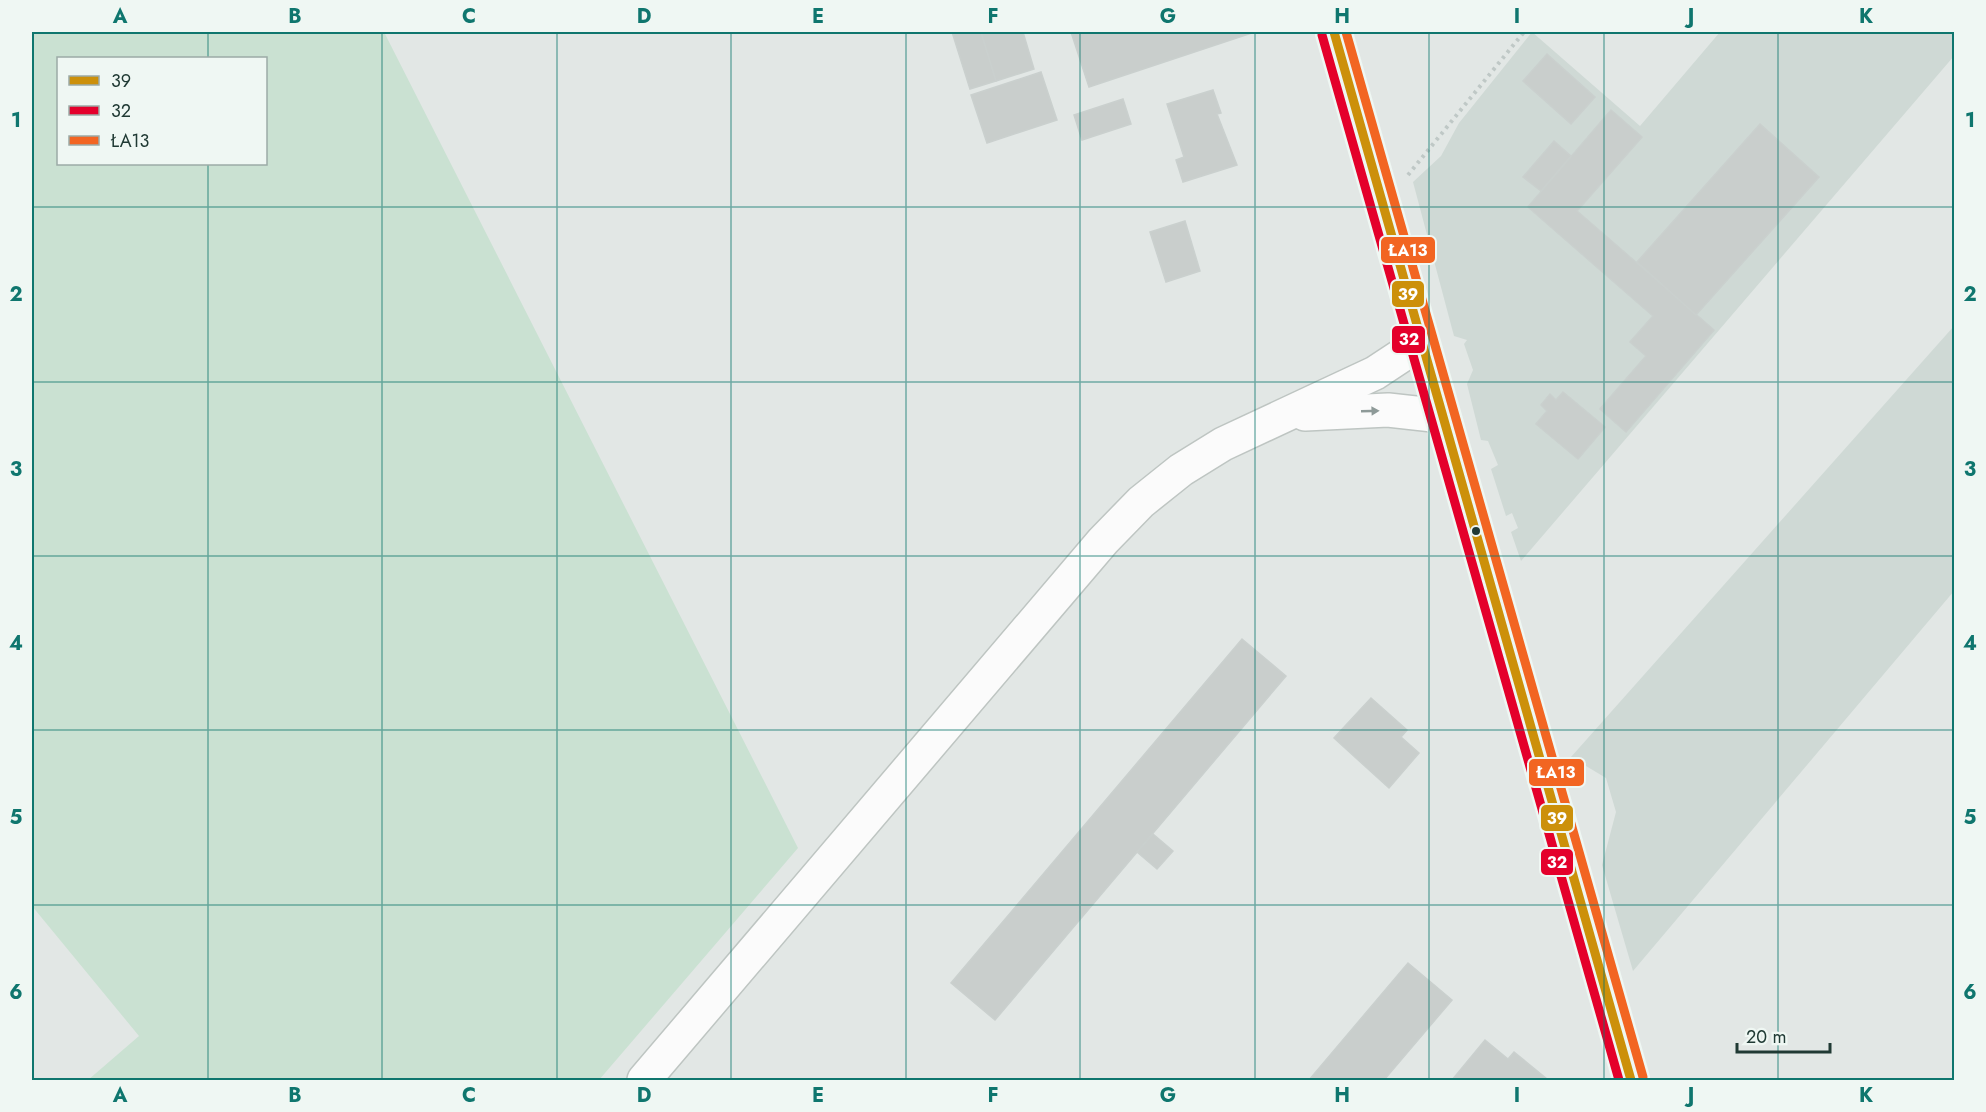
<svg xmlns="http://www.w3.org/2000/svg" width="1986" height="1112" viewBox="0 0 1986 1112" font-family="Jost,sans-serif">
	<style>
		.built { fill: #cfd9d5 }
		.green { fill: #cae1d2; fill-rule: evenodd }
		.building { fill: #c9cecc; stroke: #cad0ce; stroke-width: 1.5 }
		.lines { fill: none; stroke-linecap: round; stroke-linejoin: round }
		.secondary-casing { stroke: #bec5c2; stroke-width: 36 }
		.path { stroke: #bfc8c6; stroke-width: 4; stroke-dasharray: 3 4.5; stroke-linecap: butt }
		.secondary { stroke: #fbfbfb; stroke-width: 33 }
		.bus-1-casing { stroke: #eff7f3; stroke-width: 14 }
		.bus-2-casing { stroke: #eff7f3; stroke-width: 14 }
		.bus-3-casing { stroke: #eff7f3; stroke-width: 14 }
		.bus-1 { stroke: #cc900a; stroke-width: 9 }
		.bus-2 { stroke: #e4002b; stroke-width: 9 }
		.bus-3 { stroke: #f26522; stroke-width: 9 }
		.oneway { fill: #8e9a98 }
		.grid { fill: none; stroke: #0f766e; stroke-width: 1.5; stroke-opacity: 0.55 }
		.bus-dot { fill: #203a34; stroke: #eff7f3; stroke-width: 2 }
		.line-badge { stroke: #eff7f3; stroke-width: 2 }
		.badge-label { font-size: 16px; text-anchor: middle; font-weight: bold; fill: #fff }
		.neatline { fill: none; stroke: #0f766e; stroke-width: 2 }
		.grid-label { font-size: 20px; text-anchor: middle; font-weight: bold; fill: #0f766e }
	</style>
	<rect width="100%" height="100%" fill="#e2e7e5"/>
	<g class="built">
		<path d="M1532 32 1640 126 1720 32H1954V56L1521 561 1511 532 1518 528 1512 513 1506 516 1491 469 1498 465 1488 441 1481 440 1467 384 1473 370 1464 344 1467 340 1454 336 1413 182 1441 156 1459 123Z"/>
		<path d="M1954 326V591L1633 971 1602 865 1616 812 1606 778 1571 757Z"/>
	</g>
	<path class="green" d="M32 32H384L798 848 599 1080H88L139 1036 32 906ZM58 58H266V164H58Z"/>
	<g class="building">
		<path d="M952 32H981L996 81 970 89Z"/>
		<path d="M981 32H1023L1034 69 996 81Z"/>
		<path d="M1071 32H1251L1252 33 1089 87Z"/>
		<path d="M1547 54 1595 97 1571 124 1523 81Z"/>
		<path d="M1041 72 1057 120 987 143 971 95Z"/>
		<path d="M1213 90 1221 113 1217 114 1237 165 1183 182 1176 160 1184 157 1167 104Z"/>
		<path d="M1123 99 1131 124 1082 140 1074 115Z"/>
		<path d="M1611 110 1642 137 1577 211 1714 330 1626 432 1600 409 1646 356 1630 342 1653 316 1528 207Z"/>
		<path d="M1760 124 1819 177 1696 315 1637 262Z"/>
		<path d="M1554 141 1571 156 1541 191 1523 177Z"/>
		<path d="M1185 221 1200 271 1166 282 1150 232Z"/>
		<path d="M1563 392 1605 427 1578 459 1536 424 1547 411 1541 405 1550 394 1556 400Z"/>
		<path d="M1242 639 1286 676 995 1020 951 983Z"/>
		<path d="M1371 698 1407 730 1401 737 1419 753 1389 788 1334 738Z"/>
		<path d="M1153 834 1173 851 1157 869 1137 852Z"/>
		<path d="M1408 963 1452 1000 1384 1080H1309Z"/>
		<path d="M1485 1040 1508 1059 1514 1052 1547 1079 1452 1080Z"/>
	</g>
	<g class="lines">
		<defs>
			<g id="secondary">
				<path d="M1334 32 1631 1080"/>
				<path d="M1305 414 1388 410 1442 416"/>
				<path d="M644 1080 1103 541 1141 502 1181 470 1223 444 1375 373 1422 342"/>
			</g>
		</defs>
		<use href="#secondary" class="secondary-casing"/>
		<path class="path" d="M1408 175 1524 32"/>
		<use href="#secondary" class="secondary"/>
		<defs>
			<path id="bus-1" d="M1334 32 1631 1080"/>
			<path id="bus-2" d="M1322 35 1619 1080"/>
			<path id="bus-3" d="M1346 32 1643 1077"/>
		</defs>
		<use href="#bus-1" class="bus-1-casing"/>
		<use href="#bus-2" class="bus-2-casing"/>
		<use href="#bus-3" class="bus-3-casing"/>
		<use href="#bus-1" class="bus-1"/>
		<use href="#bus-2" class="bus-2"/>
		<use href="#bus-3" class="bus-3"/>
	</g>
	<defs><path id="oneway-solid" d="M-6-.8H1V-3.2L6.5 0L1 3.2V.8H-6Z" transform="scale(1.5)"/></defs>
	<use class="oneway" href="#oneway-solid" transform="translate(1370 411) rotate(-2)"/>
	<path class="grid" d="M208 32V58M382 32V1080M557 32V1080M731 32V1080M906 32V1080M1080 32V1080M1255 32V1080M1429 32V1080M1604 32V1080M1778 32V1080M208 164V1080M32 207H1954M32 382H1954M32 556H1954M32 730H1954M32 905H1954"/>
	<circle class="bus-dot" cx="1476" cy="531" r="5"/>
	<g class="line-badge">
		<rect x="1380" y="236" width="56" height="28" rx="6" fill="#f26522"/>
		<rect x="1391" y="280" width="34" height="28" rx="6" fill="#cc900a"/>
		<rect x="1391" y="325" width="35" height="29" rx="6" fill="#e4002b"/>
		<rect x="1528" y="758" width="57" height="29" rx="6" fill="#f26522"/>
		<rect x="1540" y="804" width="34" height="28" rx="6" fill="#cc900a"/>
		<rect x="1540" y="848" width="34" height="28" rx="6" fill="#e4002b"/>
	</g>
	<g class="badge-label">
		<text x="1408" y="256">ŁA13</text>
		<text x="1408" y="300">39</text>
		<text x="1409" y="345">32</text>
		<text x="1556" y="778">ŁA13</text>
		<text x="1557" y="824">39</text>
		<text x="1557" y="868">32</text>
	</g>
	<rect width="1986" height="1112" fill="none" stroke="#eff7f3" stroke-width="66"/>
	<rect x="57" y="57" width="210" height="108" fill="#eff7f3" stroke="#9caba7" stroke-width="1.5"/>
	<rect x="69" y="76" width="30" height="9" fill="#cc900a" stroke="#9caba7" stroke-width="1.5"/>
	<text x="111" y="87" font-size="18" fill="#203a34">39</text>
	<rect x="69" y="106" width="30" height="9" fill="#e4002b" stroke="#9caba7" stroke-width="1.5"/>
	<text x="111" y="117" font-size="18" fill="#203a34">32</text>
	<rect x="69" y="136" width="30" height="9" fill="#f26522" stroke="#9caba7" stroke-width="1.5"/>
	<text x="111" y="147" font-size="18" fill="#203a34">ŁA13</text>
	<path d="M1737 1043v9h93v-9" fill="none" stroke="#203a34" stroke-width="3"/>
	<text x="1746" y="1043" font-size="18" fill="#203a34" stroke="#eff7f3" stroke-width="4.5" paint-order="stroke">20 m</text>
	<rect x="33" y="33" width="1920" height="1046" class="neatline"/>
	<g class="grid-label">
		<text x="120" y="23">A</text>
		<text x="295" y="23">B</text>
		<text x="469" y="23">C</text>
		<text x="644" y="23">D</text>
		<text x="818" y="23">E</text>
		<text x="993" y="23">F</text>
		<text x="1168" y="23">G</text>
		<text x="1342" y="23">H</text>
		<text x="1517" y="23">I</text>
		<text x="1691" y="23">J</text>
		<text x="1866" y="23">K</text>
		<text x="16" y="127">1</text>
		<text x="1970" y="127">1</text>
		<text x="16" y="301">2</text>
		<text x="1970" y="301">2</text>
		<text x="16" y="476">3</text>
		<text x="1970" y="476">3</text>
		<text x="16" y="650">4</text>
		<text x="1970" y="650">4</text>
		<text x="16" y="824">5</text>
		<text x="1970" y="824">5</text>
		<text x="16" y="999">6</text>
		<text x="1970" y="999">6</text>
		<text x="120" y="1102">A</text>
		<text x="295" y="1102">B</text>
		<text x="469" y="1102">C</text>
		<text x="644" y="1102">D</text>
		<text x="818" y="1102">E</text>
		<text x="993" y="1102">F</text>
		<text x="1168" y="1102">G</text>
		<text x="1342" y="1102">H</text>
		<text x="1517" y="1102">I</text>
		<text x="1691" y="1102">J</text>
		<text x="1866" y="1102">K</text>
	</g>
</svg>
